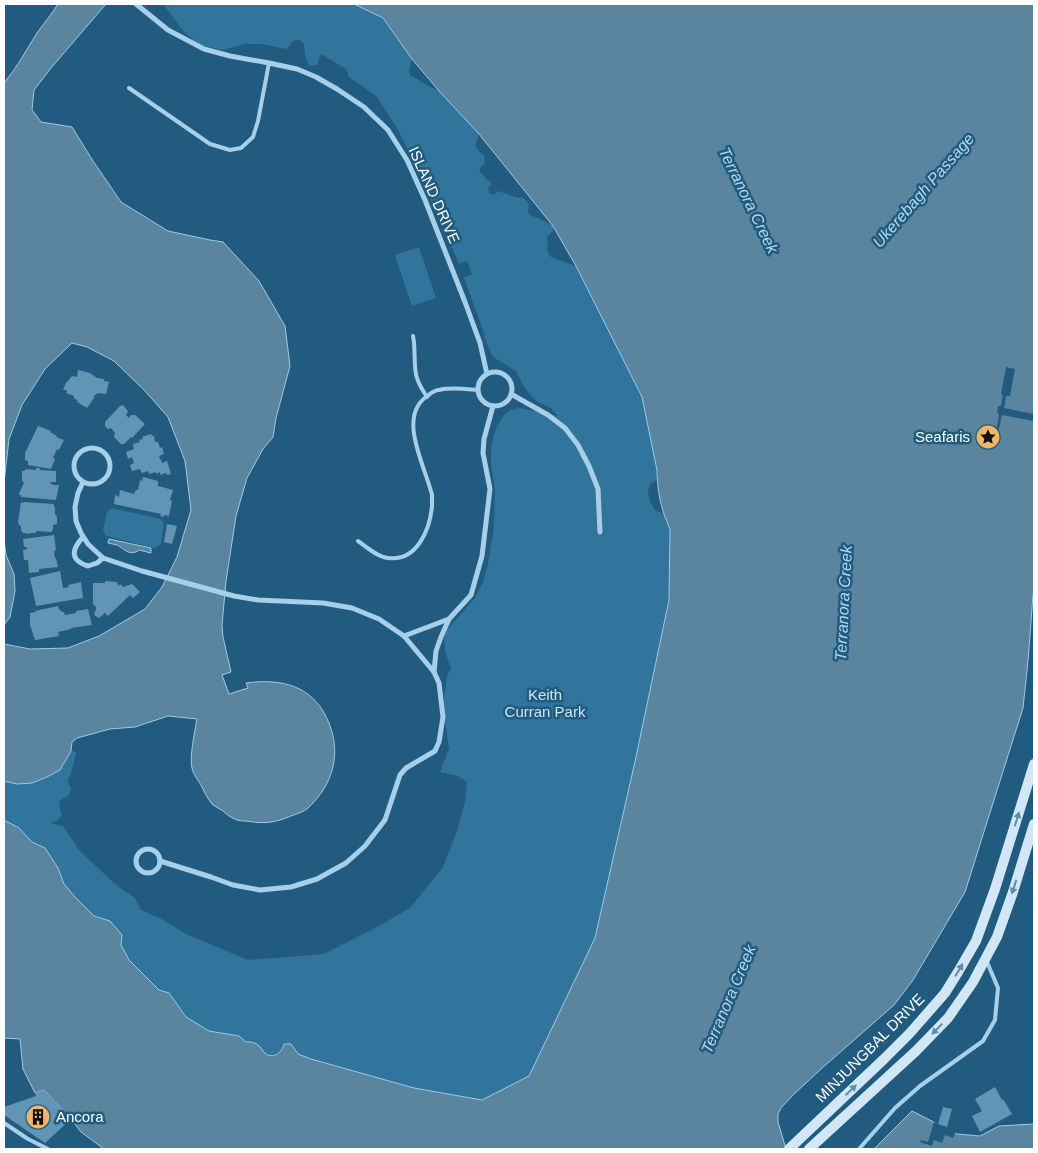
<svg xmlns="http://www.w3.org/2000/svg" width="1038" height="1153" viewBox="0 0 1038 1153" font-family="Helvetica,sans-serif">
	<style>
		.green { fill: #31749c }
		.water { fill: #5b849f; stroke: #9acce9 }
		.pier { fill: #215b80 }
		.building { fill: #6295b5 }
		.lines { fill: none; stroke-linecap: round; stroke-linejoin: round }
		.lane { stroke: #a7cfe8; stroke-width: 4 }
		.street { stroke: #a7cfe8; stroke-width: 5 }
		.secondary { stroke: #d1e7f6; stroke-width: 10 }
		.oneway { fill: #5f8ca9 }
		.labels { text-anchor: middle; stroke-width: 5; stroke-linejoin: round; paint-order: stroke }
		.street-label { font-size: 15px; fill: #fff; stroke: #215b80 }
		.poi-label { font-size: 15px; fill: #fff; stroke: #215b80; text-anchor: end }
		.park-label { font-size: 15px; fill: #cae5f6; stroke: #215b80 }
		.water-label { font-size: 16px; font-style: italic; fill: #b2d8ef; stroke: #215b80 }
	</style>
	<rect width="100%" height="100%" fill="#215b80"/>
	<g class="green">
		<path d="M163 4H354L382 18 412 59 409 70 410 75 430 87 439 91 479 134 475 145 478 150 484 155 485 163 479 170 487 180 490 181 491 185 488 188 489 193 493 195 498 191 515 197 524 198 529 204 528 211 530 215 540 219 553 226V231L547 237 548 243 547 250 551 257 576 266 642 397 657 470V479C655 481 652 483 650 485 645 493 651 504 656 511L663 513 668 521 670 531 669 600 636 757 595 939 529 1076 482 1100 414 1088 362 1073 311 1059 298 1054 284 1044C282 1052 275 1059 266 1054 263 1052 261 1047 258 1045 254 1042 251 1042 246 1042L239 1036 209 1032 186 1017 169 993 159 990 129 960 121 945 122 935 110 921 94 916 75 897 64 884 58 868 45 848 32 842 19 828 4 820V781L17 784 32 783 47 777 60 770 71 751 76 752 71 774 68 780 69 785 71 788 69 795 59 801 60 809 62 815 57 821 51 823 63 826 79 850 116 885 135 898 141 910 162 919 186 934 248 960 324 954 379 926 410 908 443 867 457 831 465 802 467 782 458 776 440 772 449 749 443 707 447 676 451 668 445 652 444 637 447 630 475 598 483 582 488 564 494 526 495 489 491 465V452L493 438 497 426 504 415 511 410 520 408 558 416 551 408 538 402 531 396 523 385 516 371 493 357 484 337 485 336 464 278 472 274 467 261 459 264 416 166 397 128 376 96 349 77 346 69 321 54 317 65 309 66 305 55 304 44 300 40 293 41 287 49 260 44H244L223 50 200 45 185 33Z"/>
		<path d="M419 247 436 298 412 306 395 255Z"/>
		<path d="M112 508 161 519 164 524 161 544 155 548 106 536 103 530 107 512Z"/>
	</g>
	<g class="water">
		<path d="M58 4H106L51 68 34 90 32 110 41 122 72 127 93 161 121 202 168 231 210 240 223 242 259 281 285 326 290 366 276 418 273 437 263 449 247 478 236 516 226 581 222 625 223 637 231 672 222 675 229 694 248 688 246 683C276 679 306 683 323 711 343 745 337 781 308 808 304 812 296 814 291 816 275 823 264 824 246 821 243 821 238 821 235 819 231 818 226 814 223 811 220 809 216 807 213 805 208 800 204 791 201 785 198 780 193 774 192 768 189 759 195 730 197 719L168 716 135 727 110 729 77 738 72 742 71 751 60 770 47 777 32 783 17 784 4 781V644L30 649 68 648 99 636 145 609 162 587 177 557 191 510 185 461 168 417 144 390 114 361 87 347 72 343 45 369 22 405 9 439 4 483V83C17 68 26 50 37 33 44 23 52 14 58 4Z"/>
		<path d="M354 4H1034V590L1033 595 1028 661 1023 708 965 892 913 980 894 1005 821 1069 793 1095 781 1108 778 1114V1122L786 1149H104L81 1132 71 1119 44 1090 35 1093 23 1069 20 1039 4 1038V820L19 828 32 842 45 848 58 868 64 884 75 897 94 916 110 921 122 935 121 945 129 960 159 990 169 993 186 1017 209 1031 239 1036 246 1042C251 1042 254 1042 258 1045 261 1047 263 1052 266 1054 275 1059 282 1052 284 1044H291L298 1054 311 1059 414 1088 482 1100 529 1076 595 938 636 757 669 600 670 530C668 523 665 518 663 511 659 498 657 484 657 470L642 397 576 266 553 226 479 134 439 91 412 59 383 18Z"/>
		<path d="M4 539 6 555 14 574 15 591 10 617 4 625Z"/>
		<path d="M109 539 151 548V553L139 550C129 557 125 549 117 545 114 544 111 544 108 543Z"/>
		<path d="M912 1111 957 1134 980 1136 999 1126 1034 1124V1149H874Z"/>
	</g>
	<g class="pier">
		<path d="M1006 367 1015 369 1010 396H1006L1004 408 1034 414V421L1002 415 996 443 991 442 994 427H997L999 414 997 413 998 406H1001L1003 395 1001 394Z"/>
		<path d="M934 1122 947 1126 956 1131 953 1138 945 1135 942 1143 934 1140 932 1146 920 1142 921 1140 928 1142Z"/>
	</g>
	<g class="building">
		<path d="M78 370 90 373 97 378 104 379V381L109 382 106 394 98 393 94 396V398L87 408 77 402 78 401 74 398V396L66 393 67 390H63L66 383 72 376 77 377Z"/>
		<path d="M123 405 127 410 128 412 126 415 129 418 131 415H135L145 424 132 438 131 437 124 444H121L114 437 115 433 111 428 108 429 105 426V422L120 406Z"/>
		<path d="M38 426 51 431 50 432 57 436 56 437 64 440 59 450 57 449 53 458 55 459 51 469 28 465V461L25 460V453Z"/>
		<path d="M151 434 152 436H154L155 442H158L160 448 162 447 164 454 159 456 162 463 167 461 171 474 167 475 166 473 160 475V472L156 474V472L149 474 148 471 142 473 140 469 132 471 130 465 134 463 132 457 128 459 126 452 134 449 133 444 140 442 139 440 143 439 142 437Z"/>
		<path d="M36 468H40V470L56 471V482H51L50 484H53V485H59L56 500 21 497V495H19L20 491 24 483 22 480V471H25V469L36 470Z"/>
		<path d="M143 477 158 481V486L173 490 170 500 172 501 169 516 164 515V517L160 516 161 514 114 504 115 495 119 497 120 490 134 494 136 490H138L140 480 142 481Z"/>
		<path d="M21 502 23 503 24 502 54 504V507H55V514L57 517V524L53 525V530H52V532L37 531 35 533H30V534L23 533 21 530V526L19 525 18 522Z"/>
		<path d="M167 524 177 526 172 544 164 542Z"/>
		<path d="M54 535 56 550 54 551 55 558H56L58 567 39 569V572L29 573 28 560H24L23 550 27 549V547H24L23 539Z"/>
		<path d="M60 571 63 588 69 587 68 585 81 582 83 598 36 606 30 578Z"/>
		<path d="M105 581 117 582 118 586 120 584 123 587 132 584 140 592 133 598 130 595 108 616 105 613 99 618 94 615 95 614 94 613 96 610V607L93 604V583H105Z"/>
		<path d="M58 606 59 609 62 612H64L65 615 76 613V611L88 609 92 625 71 628V629L58 632 59 636 35 640 30 625V613L36 612 35 611Z"/>
		<path d="M995 1087 1002 1100 1003 1099 1012 1114 980 1132 972 1116 982 1111 975 1099Z"/>
		<path d="M44 1090 71 1119 45 1143 4 1115V1107L36 1096 35 1093Z"/>
		<path d="M943 1107 952 1109 947 1127 938 1124Z"/>
	</g>
	<g class="lines">
		<g class="lane">
			<path d="M129 88 210 144 230 150 241 148 253 137 258 121 269 63"/>
			<path d="M413 336C416 349 413 367 417 378 419 385 423 391 427 397"/>
			<path d="M358 541C367 547 377 557 388 558 417 562 430 529 432 506 432 502 432 498 432 495 426 468 397 418 426 397 430 394 434 390 439 390 452 387 465 389 478 390"/>
			<path d="M4 1123 28 1139 48 1149"/>
			<path d="M859 1149 895 1108 920 1086 983 1041 995 1020 998 988 987 962"/>
		</g>
		<g class="street">
			<path d="M136 4 168 30 204 49 230 56 269 63 297 69 316 77 337 89 364 107 388 130 407 160 425 200 465 302 480 343 487 374"/>
			<circle cx="495" cy="389" r="17"/>
			<path d="M511 394 548 415 565 428 578 445 589 466 598 489 600 532"/>
			<circle cx="92" cy="466" r="18"/>
			<path d="M83 482 78 493 75 507 76 521 81 533 88 544 103 558 142 571 234 596 258 600 323 603 352 608 379 619 404 636 434 672 439 683 443 717 439 742 435 751 406 768 400 775 385 820 365 846 346 863 317 879 291 887 260 890 233 885 211 877 160 861"/>
			<path d="M83 537C72 549 69 560 88 566L97 563 103 558"/>
			<path d="M404 636 449 619 471 595 482 556 490 489 483 453 484 439 493 406"/>
			<path d="M434 672 436 651 441 637 449 619"/>
			<circle cx="148" cy="861" r="12"/>
		</g>
		<g class="secondary">
			<path d="M789 1149 884 1059 910 1033 945 993 958 972 976 941 995 889 1034 764"/>
			<path d="M809 1149 916 1051 948 1018 973 982 997 937 1013 892 1034 824"/>
		</g>
	</g>
	<defs><path id="oneway-solid" d="M-6-.8H1V-3.2L6.5 0L1 3.2V.8H-6Z" transform="scale(1.25)"/></defs>
	<g class="oneway">
		<use href="#oneway-solid" transform="translate(1017 819) rotate(-73)"/>
		<use href="#oneway-solid" transform="translate(1014 887) rotate(108)"/>
		<use href="#oneway-solid" transform="translate(959 970) rotate(-59)"/>
		<use href="#oneway-solid" transform="translate(937 1029) rotate(134)"/>
		<use href="#oneway-solid" transform="translate(851 1090) rotate(-44)"/>
	</g>
	<defs>
		<symbol id="sight-disc" viewBox="-11 -11 22 22"><circle r="9.5" fill="#f4b468" stroke="#215b80"/><path d="M0-6L1.8-2.2L6-1.7L2.9 1.2L3.7 5.4L0 3.3L-3.7 5.4L-2.9 1.2L-6-1.7L-1.8-2.2Z" fill="#111"/></symbol>
		<symbol id="building-disc" viewBox="-11 -11 22 22"><circle r="9.5" fill="#f4b468" stroke="#215b80"/><path d="M-4-6H4V6H1V3H-1V6H-4ZM-2.5-4.3h1.7v1.8h-1.7ZM.8-4.3h1.7v1.8H.8ZM-2.5-1h1.7V.8h-1.7ZM.8-1h1.7V.8H.8Z" fill="#111"/></symbol>
	</defs>
	<g fill-rule="evenodd">
		<use href="#sight-disc" x="974" y="423" width="28" height="28"/>
		<use href="#building-disc" x="24" y="1103" width="28" height="28"/>
	</g>
	<g class="labels">
		<g class="street-label">
			<text transform="translate(434 195) rotate(66)" y="5">ISLAND DRIVE</text>
			<text transform="translate(870 1048) rotate(-45)" y="5">MINJUNGBAL DRIVE</text>
		</g>
		<g class="poi-label">
			<text x="970" y="442">Seafaris</text>
			<text x="56" y="1122" text-anchor="start">Ancora</text>
		</g>
		<g class="park-label">
			<text x="545" y="700">Keith<tspan x="545" dy="17">Curran Park</tspan></text>
		</g>
		<g class="water-label">
			<text transform="translate(923 190) rotate(-49)" y="6">Ukerebagh Passage</text>
			<text transform="translate(749 200) rotate(64)" y="6">Terranora Creek</text>
			<text transform="translate(843 603) rotate(-87)" y="6">Terranora Creek</text>
			<text transform="translate(728 999) rotate(-67)" y="6">Terranora Creek</text>
		</g>
	</g>
	<rect width="1038" height="1153" fill="none" stroke="#ffffff" stroke-width="10"/>
</svg>
